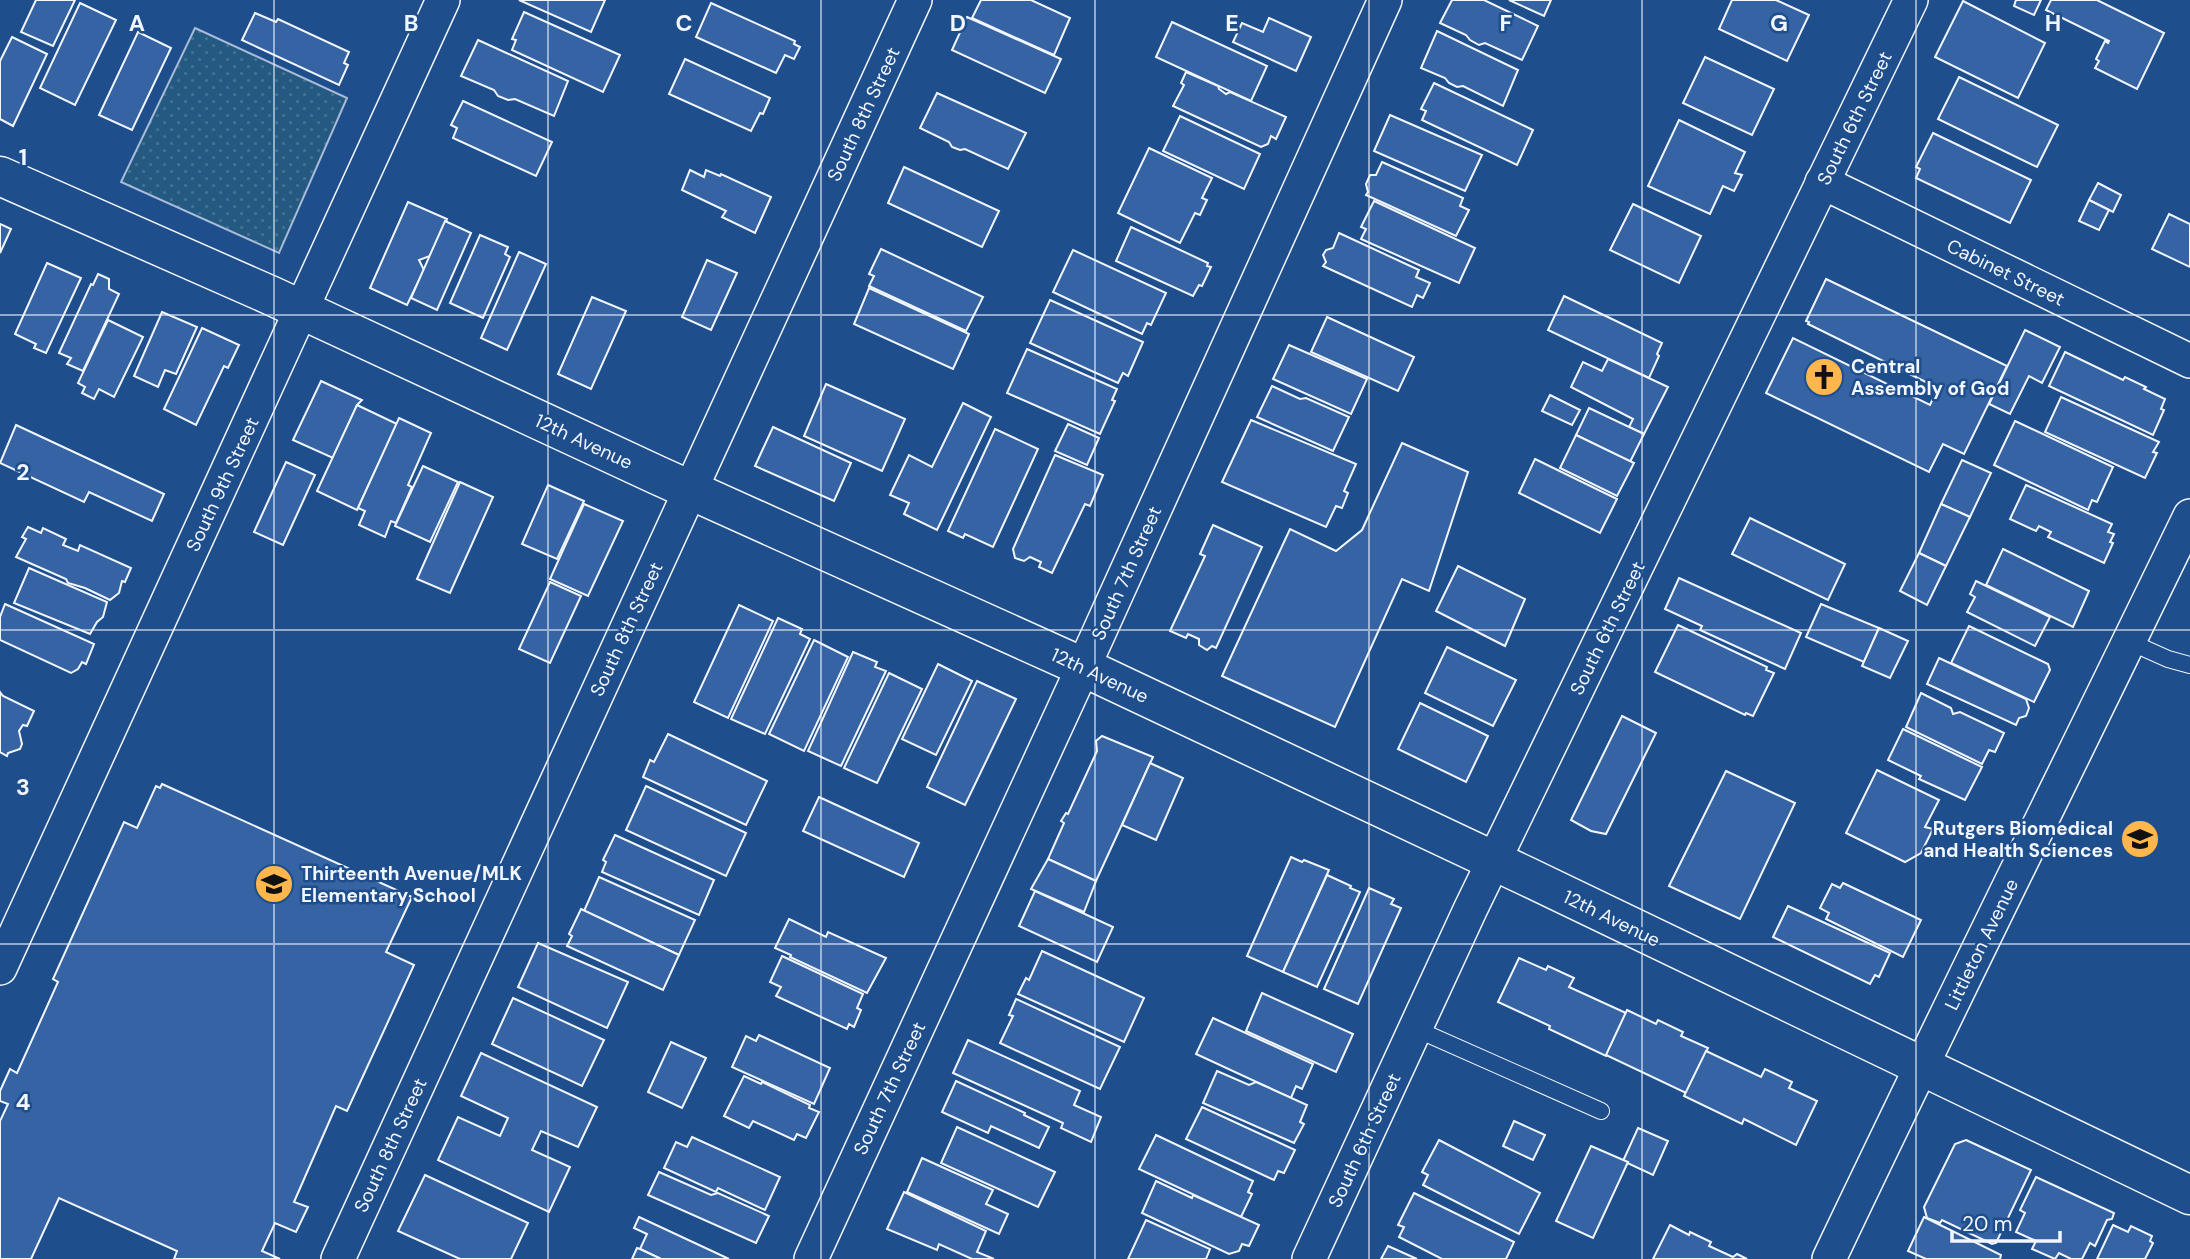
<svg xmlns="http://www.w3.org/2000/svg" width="2190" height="1259" viewBox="0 0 2190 1259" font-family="'DM Sans',sans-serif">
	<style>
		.park { fill: url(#park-dots); stroke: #a8bbd7; stroke-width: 2 }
		.building { fill: #3563a3; stroke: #f2f6ff; stroke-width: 2 }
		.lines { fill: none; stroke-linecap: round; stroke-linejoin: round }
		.service-casing { stroke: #f2f6ff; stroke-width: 18 }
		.minor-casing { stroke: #f2f6ff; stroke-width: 36 }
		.tertiary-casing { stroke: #f2f6ff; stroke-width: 41 }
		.service { stroke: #1f4e8c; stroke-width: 16 }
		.minor { stroke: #1f4e8c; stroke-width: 33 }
		.tertiary { stroke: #1f4e8c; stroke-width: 38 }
		.grid { fill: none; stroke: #f2f6ff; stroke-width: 2; stroke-opacity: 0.55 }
		.labels { text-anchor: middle; stroke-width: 5; stroke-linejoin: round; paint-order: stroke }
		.street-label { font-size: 19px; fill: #f2f6ff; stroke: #1f4e8c }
		.poi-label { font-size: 19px; font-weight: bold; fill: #f2f6ff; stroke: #1f4e8c; text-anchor: start }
		.grid-label { font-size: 23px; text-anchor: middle; font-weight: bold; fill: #f2f6ff; stroke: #1f4e8c; stroke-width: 5; stroke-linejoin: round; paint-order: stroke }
	</style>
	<defs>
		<pattern id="park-dots" width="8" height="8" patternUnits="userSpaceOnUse" patternTransform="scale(1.75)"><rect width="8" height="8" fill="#245a82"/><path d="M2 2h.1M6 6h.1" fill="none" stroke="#447295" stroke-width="1.8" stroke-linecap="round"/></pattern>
	</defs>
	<rect width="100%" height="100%" fill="#1f4e8c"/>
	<path class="park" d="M195 28 347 98 279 253 121 182Z"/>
	<g class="building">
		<path d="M36 0H75L53 46 21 32Z"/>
		<path d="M519 0H605L591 32Z"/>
		<path d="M981 0H1031L1070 18 1054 55 972 18Z"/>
		<path d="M1452 0H1484L1538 26 1522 60 1485 43 1479 45 1470 40 1466 35 1440 23Z"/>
		<path d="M1509 0H1551L1544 16Z"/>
		<path d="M1732 0H1776L1809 15 1787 61 1719 29Z"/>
		<path d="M2016 0H2041L2034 15 2014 6Z"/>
		<path d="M2051 0H2097L2164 33 2137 89 2095 68 2099 61 2096 59 2105 41 2108 43 2109 41 2046 10Z"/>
		<path d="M1963 1 2045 43 2018 98 1935 57Z"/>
		<path d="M80 3 116 20 75 105 40 88Z"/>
		<path d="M711 3 795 41 794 44 800 47 794 59 785 55 776 73 696 37Z"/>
		<path d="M524 12 620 55 603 92 512 50 516 40 512 39Z"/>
		<path d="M255 13 276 22 278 19 349 52 344 63 348 65 339 85 242 40Z"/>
		<path d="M967 17 1061 59 1045 93 952 50Z"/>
		<path d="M1269 18 1311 37 1296 71 1233 42 1242 23 1263 32Z"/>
		<path d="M1172 22 1267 66 1251 101 1156 57Z"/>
		<path d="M1437 31 1518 70 1503 106 1463 86 1457 87 1449 83 1445 78 1421 68Z"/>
		<path d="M138 32 171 48 132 130 99 115Z"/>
		<path d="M12 37 47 54 13 126 0 119V61Z"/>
		<path d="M478 40 568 81 554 116 515 99 508 100 498 96 494 90 461 76Z"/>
		<path d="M1705 57 1774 89 1752 135 1683 103Z"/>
		<path d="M685 59 770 98 763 114 760 113 751 131 669 94Z"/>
		<path d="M1186 72 1218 86 1219 89 1226 94 1230 92 1286 117 1276 139 1271 136 1268 144 1261 147 1173 106 1184 85 1181 83Z"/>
		<path d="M1959 77 2058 125 2037 167 1938 119Z"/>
		<path d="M1434 83 1533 130 1517 165 1422 120 1426 111 1421 109Z"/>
		<path d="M937 93 1026 133 1008 169 965 149 960 150 952 147 949 142 920 128Z"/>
		<path d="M463 101 552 142 536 176 453 138 457 128 451 125Z"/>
		<path d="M1390 115 1482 155 1465 191 1374 151Z"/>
		<path d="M1180 116 1260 154 1244 189 1163 151Z"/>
		<path d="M1679 120 1745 152 1735 173 1742 175 1734 191 1723 186 1710 214 1648 186Z"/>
		<path d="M1933 133 2031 180 2010 223 1916 178 1920 169 1916 167Z"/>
		<path d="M1149 148 1212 178 1202 198 1207 200 1200 215 1195 213 1180 243 1118 213Z"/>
		<path d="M1382 162 1463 198 1460 206 1469 210 1456 236 1366 195 1368 192 1366 184 1370 175H1376Z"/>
		<path d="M904 167 999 211 982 247 888 203Z"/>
		<path d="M690 170 704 177 706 170 720 176 721 174 771 197 755 233 722 217 726 211 682 190Z"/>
		<path d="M2098 183 2121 195 2113 212 2089 200Z"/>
		<path d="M2089 200 2109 210 2099 230 2079 221Z"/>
		<path d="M1374 201 1475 248 1459 283 1361 239 1366 229 1361 227Z"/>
		<path d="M408 202 447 219 430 256 419 260 424 270 407 305 370 288Z"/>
		<path d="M1633 204 1701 236 1679 283 1610 250Z"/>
		<path d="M2169 214 2190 224V267L2152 249Z"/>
		<path d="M445 221 471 233 437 310 411 298Z"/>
		<path d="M0 224 11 229 0 253Z"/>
		<path d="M1131 227 1208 263 1207 266 1211 267 1202 286 1199 285 1193 296 1116 261Z"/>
		<path d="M1339 233 1419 270 1416 277 1430 283 1423 298 1417 295 1412 307 1323 266 1326 262 1323 255 1326 250 1333 248Z"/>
		<path d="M480 235 508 247 505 254 510 257 483 318 450 303Z"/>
		<path d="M881 249 983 297 966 331 869 286 874 276 869 274Z"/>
		<path d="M1073 250 1166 293 1151 325 1147 323 1142 334 1053 292Z"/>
		<path d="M519 252 546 264 507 350 481 338Z"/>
		<path d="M707 260 737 273 711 330 682 317Z"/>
		<path d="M47 263 81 278 46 353 34 348 36 344 15 334Z"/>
		<path d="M98 274 109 279V289L119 294 83 371 67 364 71 358 59 353 91 284 93 285Z"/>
		<path d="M1826 279 2007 366 1964 454 1943 444 1929 472 1766 393 1793 338 1930 405 1938 388 1808 324 1809 322 1806 321Z"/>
		<path d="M869 288 969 334 953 369 854 324Z"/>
		<path d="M1564 296 1662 343 1657 354 1659 356 1649 378 1548 330Z"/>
		<path d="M592 297 626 311 591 389 558 374Z"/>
		<path d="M1050 300 1143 342 1128 376 1123 373 1118 383 1030 343Z"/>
		<path d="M162 312 197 327 176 374 165 370 158 387 134 376Z"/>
		<path d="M1327 317 1414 357 1398 391 1311 352Z"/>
		<path d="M108 320 143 337 114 397 99 389 94 399 82 393 85 387 78 383Z"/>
		<path d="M202 328 239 345 228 368 224 366 196 425 164 409Z"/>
		<path d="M2025 330 2060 347 2042 383 2029 376 2010 414 1989 404Z"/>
		<path d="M1289 345 1367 379 1351 414 1273 379Z"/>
		<path d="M1027 349 1117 389 1112 400 1115 401 1100 434 1007 393Z"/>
		<path d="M2065 352 2123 380 2125 377 2146 387 2144 389 2165 399 2161 409 2164 410 2153 435 2049 386Z"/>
		<path d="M1608 359 1668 387 1644 434 1629 427 1633 419 1571 387 1583 362 1602 371Z"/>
		<path d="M321 381 362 400 357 405 333 458 293 440Z"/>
		<path d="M826 384 905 419 882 471 804 436Z"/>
		<path d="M1272 386 1300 399 1306 398 1349 417 1333 451 1257 417Z"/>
		<path d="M1550 395 1580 410 1572 425 1542 411Z"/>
		<path d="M2061 397 2159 442 2153 452 2157 453 2145 478 2045 432Z"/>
		<path d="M963 403 991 417 937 530 904 514 909 503 890 495 909 455 932 467Z"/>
		<path d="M357 405 397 424 357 510 317 491Z"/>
		<path d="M1589 408 1644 434 1630 462 1576 435Z"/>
		<path d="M399 418 431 433 408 485 412 487 396 523 391 521 385 537 359 525 365 511 358 508Z"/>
		<path d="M1251 420 1356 464 1344 491 1348 493 1342 508 1336 506 1326 527 1222 482Z"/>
		<path d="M2015 421 2113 467 2097 502 2092 500 2088 510 1994 465Z"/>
		<path d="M1068 424 1099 438 1087 465 1055 451Z"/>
		<path d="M16 425 164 494 152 521 89 492 84 502 0 463Z"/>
		<path d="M773 427 851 463 834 501 755 466Z"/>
		<path d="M995 429 1038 449 993 547 965 534 963 538 948 531Z"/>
		<path d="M1576 435 1634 463 1617 496 1560 468Z"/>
		<path d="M1402 443 1468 472 1429 591 1402 579 1335 727 1222 676 1290 529 1336 551 1362 530Z"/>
		<path d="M1055 455 1103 475 1090 506 1085 504 1052 573 1039 567 1041 562 1030 557 1024 561 1015 558 1013 549Z"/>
		<path d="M1535 459 1617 499 1600 533 1519 493Z"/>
		<path d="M1962 460 1991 473 1970 517 1941 504Z"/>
		<path d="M286 462 315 475 283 545 254 532Z"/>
		<path d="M423 466 458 482 430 542 395 526Z"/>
		<path d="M460 482 493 497 450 593 417 579Z"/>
		<path d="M548 485 584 501 557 559 522 544Z"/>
		<path d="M2026 485 2112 524 2108 532 2114 534 2110 542 2113 543 2104 563 2048 537 2051 532 2039 526 2036 531 2010 519Z"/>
		<path d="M584 504 623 521 588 596 550 579Z"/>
		<path d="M1941 504 1970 517 1946 566 1919 553Z"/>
		<path d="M1750 518 1845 564 1828 600 1732 554Z"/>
		<path d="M1213 525 1262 547 1216 648 1212 646 1207 650 1199 645V639L1188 634 1186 638 1170 631 1205 556 1200 554Z"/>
		<path d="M28 527 41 533 43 528 66 539 63 545 78 551 80 545 131 568 125 582 122 581 119 593 110 600 85 588 68 583 66 579 16 557 26 539 22 537Z"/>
		<path d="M2003 549 2089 591 2073 627 1986 585Z"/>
		<path d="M1919 553 1946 566 1927 605 1900 591Z"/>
		<path d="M1458 566 1525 599 1505 646 1436 611Z"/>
		<path d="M29 568 107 602 103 617 97 622 90 634 14 603Z"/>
		<path d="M1679 578 1801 633 1785 669 1700 630 1702 626 1665 609Z"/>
		<path d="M1976 581 2050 617 2035 646 1967 612 1975 597 1970 594Z"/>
		<path d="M550 582 581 596 550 663 519 649Z"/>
		<path d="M5 604 94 644 86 664 82 662 78 669 71 673 0 640V617Z"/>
		<path d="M1821 604 1879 628 1864 662 1806 637Z"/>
		<path d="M739 605 773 621 728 718 694 702Z"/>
		<path d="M778 618 802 629 800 634 810 639 765 734 731 719Z"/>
		<path d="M1678 625 1767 667 1766 670 1774 673 1753 716 1746 713 1745 715 1655 672Z"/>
		<path d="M1969 626 2048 664 2050 670 2034 702 1951 663Z"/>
		<path d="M1879 628 1908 641 1890 678 1862 666Z"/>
		<path d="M814 640 848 657 804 751 769 734Z"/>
		<path d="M1447 647 1516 680 1493 726 1425 693Z"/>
		<path d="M853 652 877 662 875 667 886 671 841 766 808 751Z"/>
		<path d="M1939 658 2026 699 2029 708 2026 716 2019 718 2016 725 1927 684Z"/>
		<path d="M938 664 972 681 936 755 902 739Z"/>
		<path d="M889 673 922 689 877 783 844 768Z"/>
		<path d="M977 681 1016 699 965 805 927 787Z"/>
		<path d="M0 692 3 696 34 711 27 726 23 725 19 731 22 744 20 749 8 753 7 756 0 752Z"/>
		<path d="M1921 693 1951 708 1953 714 1960 712 2004 733 1995 752 1989 750 1982 764 1906 727Z"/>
		<path d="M1420 703 1488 736 1466 782 1398 749Z"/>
		<path d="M1622 716 1656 733 1606 834 1591 831 1571 820Z"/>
		<path d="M1903 729 1982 767 1965 800 1919 779 1921 776 1888 760Z"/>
		<path d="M668 734 767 781 746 825 643 777 650 760 654 762Z"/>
		<path d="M1102 736 1153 757 1096 881 1048 859 1064 823 1061 821 1066 813 1068 814 1097 751 1096 741Z"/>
		<path d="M1150 763 1183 778 1156 840 1122 825Z"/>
		<path d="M1877 770 1939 800 1925 827 1933 829 1921 853 1905 862 1846 833Z"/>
		<path d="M1726 771 1795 803 1740 919 1669 886Z"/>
		<path d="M162 784 412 897 386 952 414 965 347 1111 336 1106 294 1202 308 1207 296 1232 275 1223 262 1251 280 1259H174L177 1251 59 1198 31 1259H0V1121L8 1104 0 1101V1091L10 1069 17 1073 58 982 53 979 124 822 137 828 156 786 160 788Z"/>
		<path d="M646 786 746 833 726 876 626 830Z"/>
		<path d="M819 797 919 843 904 877 803 831Z"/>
		<path d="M615 835 714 880 699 915 602 872 606 862 603 860Z"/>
		<path d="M1291 857 1302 862 1304 860 1329 870 1283 972 1247 956Z"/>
		<path d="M1048 859 1096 881 1084 912 1031 889Z"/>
		<path d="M1327 875 1351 886 1350 888 1360 892 1317 987 1283 972Z"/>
		<path d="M599 877 695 920 679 955 584 911Z"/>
		<path d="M1843 883 1921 920 1903 957 1826 919 1829 913 1820 908 1832 884 1840 888Z"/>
		<path d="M1369 888 1394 899 1391 904 1401 908 1358 1004 1324 989Z"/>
		<path d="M1035 891 1113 927 1097 962 1019 926Z"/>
		<path d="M1788 906 1890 953 1879 977 1875 975 1870 984 1773 937Z"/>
		<path d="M581 909 679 955 663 990 567 946 572 936 569 934Z"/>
		<path d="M789 919 826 937 828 932 886 958 867 993 790 957 791 955 775 948Z"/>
		<path d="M538 943 628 982 607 1028 518 987Z"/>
		<path d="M1042 951 1144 998 1124 1042 1018 994 1026 978 1029 980Z"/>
		<path d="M782 956 863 994 857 1008 861 1010 854 1027 849 1024 847 1029 776 996 781 987 770 982Z"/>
		<path d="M1519 958 1546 970 1548 966 1574 978 1569 987 1626 1013 1606 1056 1549 1029 1550 1026 1498 1002Z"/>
		<path d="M1262 993 1353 1034 1336 1072 1246 1031Z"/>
		<path d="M513 998 604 1040 582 1086 492 1044Z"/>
		<path d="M1016 999 1120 1047 1100 1089 1000 1043 1013 1016 1009 1015Z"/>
		<path d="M1627 1010 1656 1024 1658 1020 1683 1032 1681 1036 1708 1048 1686 1093 1606 1055Z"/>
		<path d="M1213 1018 1313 1064 1302 1089 1296 1086 1291 1098 1196 1054Z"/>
		<path d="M759 1035 830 1068 814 1104 732 1067 746 1036 756 1041Z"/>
		<path d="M968 1040 1080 1091 1074 1105 1101 1117 1091 1142 1061 1128 1063 1123 953 1073Z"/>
		<path d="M671 1042 706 1058 682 1108 648 1092Z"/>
		<path d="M1706 1051 1761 1077 1765 1069 1792 1082 1789 1088 1817 1101 1796 1145 1744 1119 1742 1124 1684 1096Z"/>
		<path d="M481 1053 597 1107 578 1147 541 1131 532 1150 570 1167 549 1212 438 1160 458 1117 500 1136 508 1118 461 1096Z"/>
		<path d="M1217 1071 1249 1085 1256 1082 1307 1105 1300 1122 1304 1124 1294 1143 1203 1103Z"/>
		<path d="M744 1076 761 1084 762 1082 810 1105 809 1108 819 1112 806 1138 797 1134 794 1140 753 1121 749 1128 724 1116Z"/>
		<path d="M956 1081 1025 1113 1024 1115 1049 1127 1039 1148 991 1126 988 1133 942 1112Z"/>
		<path d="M1202 1107 1295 1150 1284 1173 1278 1171 1274 1180 1186 1139Z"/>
		<path d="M1514 1121 1545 1135 1533 1160 1503 1146Z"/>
		<path d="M957 1127 1055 1172 1038 1207 941 1163Z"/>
		<path d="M1638 1128 1668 1141 1653 1175 1623 1161Z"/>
		<path d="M1156 1135 1253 1181 1248 1192 1252 1194 1241 1217 1139 1169Z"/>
		<path d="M692 1137 780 1177 765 1210 718 1188 716 1192 664 1168 676 1142 687 1147Z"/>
		<path d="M1439 1140 1540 1193 1519 1234 1423 1185 1428 1175 1422 1172Z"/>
		<path d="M1966 1140 2031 1170 1996 1243 1992 1244 1942 1220 1940 1223 1927 1218 1924 1207 1955 1144Z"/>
		<path d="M1591 1146 1628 1162 1593 1238 1556 1221Z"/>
		<path d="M922 1158 993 1190 986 1204 1008 1214 999 1234 907 1192Z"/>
		<path d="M659 1172 711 1195 718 1193 769 1216 756 1243 648 1195Z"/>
		<path d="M425 1175 528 1223 511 1259H460L398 1231Z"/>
		<path d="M2036 1177 2114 1213 2112 1219 2107 1220 2095 1246 2090 1243 2082 1259H2071L2059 1253 2055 1259 2032 1249 2036 1241 2016 1232 2025 1213 2020 1210Z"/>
		<path d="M1156 1181 1192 1198 1193 1195 1259 1225 1249 1246 1242 1244 1239 1251 1229 1254 1142 1213Z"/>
		<path d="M904 1192 986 1231 977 1252 994 1259H972L939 1244 937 1250 887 1229Z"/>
		<path d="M1414 1193 1514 1242 1506 1259H1442L1399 1237 1404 1227 1398 1225Z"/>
		<path d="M639 1217 729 1259H661L640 1249 647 1234 634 1228Z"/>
		<path d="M1924 1217 2001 1255 2000 1259H1926L1908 1251Z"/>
		<path d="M1146 1220 1210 1249 1206 1259H1128Z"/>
		<path d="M1670 1225 1689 1235 1690 1232 1711 1242 1709 1246 1733 1257 1737 1254 1747 1259H1653Z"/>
		<path d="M2113 1225 2128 1232 2131 1226 2152 1236 2150 1241 2153 1243 2145 1259H2097Z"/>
		<path d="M1388 1246 1417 1259H1381Z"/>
		<path d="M637 1248 640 1249 661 1259H632Z"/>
	</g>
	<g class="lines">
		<defs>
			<g id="service">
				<path d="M2130 642 2168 659 2190 665"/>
				<path d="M1416 1029 1601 1111"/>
			</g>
			<g id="minor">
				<path d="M1822 182 2190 361"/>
				<path d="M0 968 443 0"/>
				<path d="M338 1259 915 0"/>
				<path d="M811 1259 1097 637 1385 0"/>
				<path d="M1309 1259 1470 910 1911 0"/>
				<path d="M1829 1259C1947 1010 2070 764 2190 516"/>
			</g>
			<path id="tertiary" d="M0 176 272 296 657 475 1083 667 1526 876 2190 1195"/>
		</defs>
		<use href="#service" class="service-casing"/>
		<use href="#minor" class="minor-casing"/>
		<use href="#tertiary" class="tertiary-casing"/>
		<use href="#service" class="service"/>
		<use href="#minor" class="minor"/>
		<use href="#tertiary" class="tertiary"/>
	</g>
	<path class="grid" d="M274 0V1259M548 0V1259M821 0V1259M1095 0V1259M1369 0V1259M1642 0V1259M1916 0V1259M0 315H2190M0 630H2190M0 944H2190"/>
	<defs>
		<symbol id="church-disc" viewBox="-11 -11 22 22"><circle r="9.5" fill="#ffb74d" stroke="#1f4e8c"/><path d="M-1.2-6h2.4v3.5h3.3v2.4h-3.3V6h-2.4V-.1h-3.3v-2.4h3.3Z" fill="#111"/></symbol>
		<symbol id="university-disc" viewBox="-11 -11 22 22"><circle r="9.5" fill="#ffb74d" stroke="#1f4e8c"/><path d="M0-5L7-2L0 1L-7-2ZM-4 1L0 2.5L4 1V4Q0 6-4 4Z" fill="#111"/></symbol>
		<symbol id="school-disc" viewBox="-11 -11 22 22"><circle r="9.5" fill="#ffb74d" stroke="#1f4e8c"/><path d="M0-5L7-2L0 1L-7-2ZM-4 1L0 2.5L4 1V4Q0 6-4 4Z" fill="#111"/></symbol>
	</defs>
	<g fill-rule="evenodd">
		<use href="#church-disc" x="1802" y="355" width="44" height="44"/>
		<use href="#university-disc" x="2118" y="817" width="44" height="44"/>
		<use href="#school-disc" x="252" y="862" width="44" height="44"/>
	</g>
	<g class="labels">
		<g class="street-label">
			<text transform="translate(863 114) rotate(-65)" y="7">South 8th Street</text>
			<text transform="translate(1854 118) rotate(-64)" y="7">South 6th Street</text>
			<text transform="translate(2006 272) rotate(26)" y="7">Cabinet Street</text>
			<text transform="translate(584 441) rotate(25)" y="7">12th Avenue</text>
			<text transform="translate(222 484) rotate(-65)" y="7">South 9th Street</text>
			<text transform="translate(1126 573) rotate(-66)" y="7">South 7th Street</text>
			<text transform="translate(1607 628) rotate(-64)" y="7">South 6th Street</text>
			<text transform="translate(626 629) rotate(-65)" y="7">South 8th Street</text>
			<text transform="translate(1100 675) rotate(25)" y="7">12th Avenue</text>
			<text transform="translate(1612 918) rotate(26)" y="7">12th Avenue</text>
			<text transform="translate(1981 944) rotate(-64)" y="7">Littleton Avenue</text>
			<text transform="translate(889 1088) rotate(-65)" y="7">South 7th Street</text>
			<text transform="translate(1364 1140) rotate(-65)" y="7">South 6th Street</text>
			<text transform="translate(390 1145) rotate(-65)" y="7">South 8th Street</text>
		</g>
		<g class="poi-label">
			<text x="1851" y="373">Central<tspan x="1851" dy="22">Assembly of God</tspan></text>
			<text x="2113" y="835" text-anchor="end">Rutgers Biomedical<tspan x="2113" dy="22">and Health Sciences</tspan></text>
			<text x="301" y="880">Thirteenth Avenue/MLK<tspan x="301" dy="22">Elementary School</tspan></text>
		</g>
	</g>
	<g class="grid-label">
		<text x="137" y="31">A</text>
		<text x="411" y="31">B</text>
		<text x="684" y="31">C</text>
		<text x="958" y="31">D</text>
		<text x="1232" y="31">E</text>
		<text x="1506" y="31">F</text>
		<text x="1779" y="31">G</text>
		<text x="2053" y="31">H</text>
		<text x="23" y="165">1</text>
		<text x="23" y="480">2</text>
		<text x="23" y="795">3</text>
		<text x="23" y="1110">4</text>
	</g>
	<path d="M1952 1231v10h108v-10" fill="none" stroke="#f2f6ff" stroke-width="3.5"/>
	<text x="1962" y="1231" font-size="21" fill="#f2f6ff" stroke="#1f4e8c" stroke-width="5" paint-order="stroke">20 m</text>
</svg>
